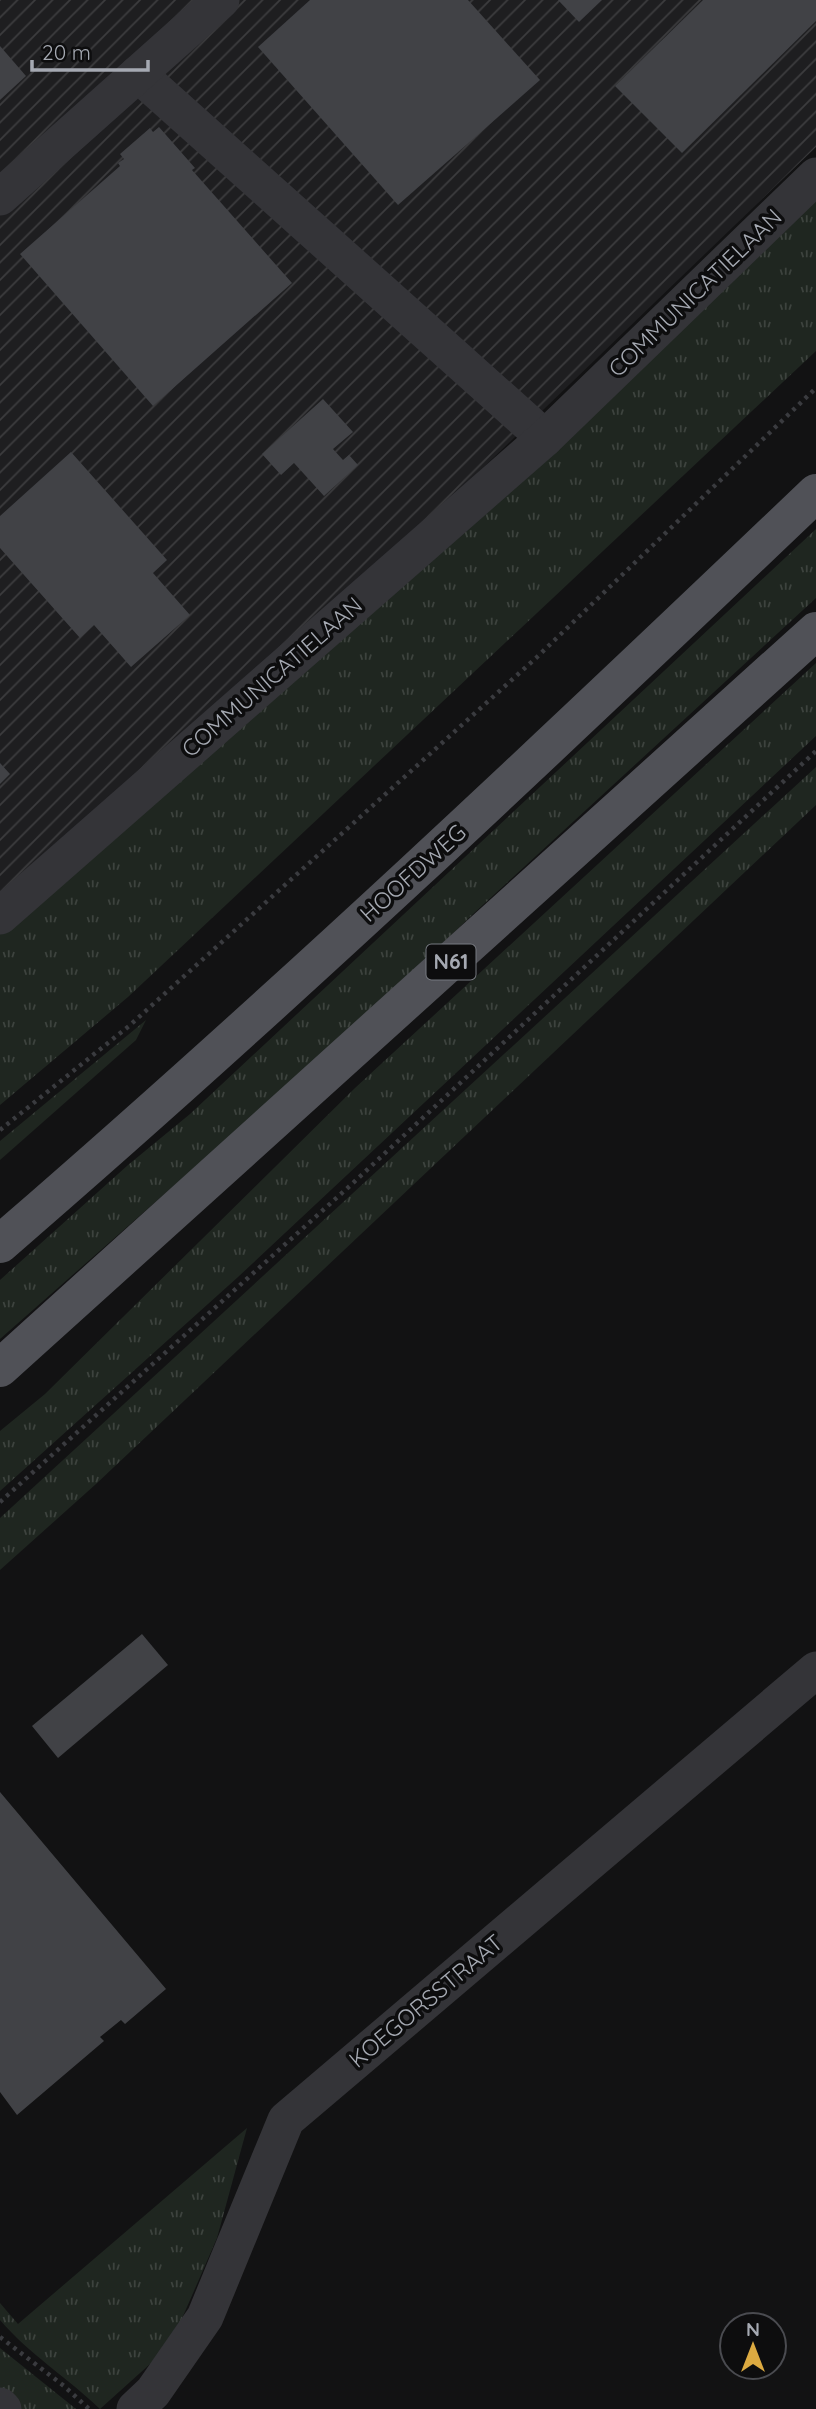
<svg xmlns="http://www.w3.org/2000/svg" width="816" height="2409" viewBox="0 0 816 2409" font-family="Quicksand,sans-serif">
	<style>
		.industrial { fill: url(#industrial-furrows) }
		.grass { fill: url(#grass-tufts) }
		.building { fill: #414246 }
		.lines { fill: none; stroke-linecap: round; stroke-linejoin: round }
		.path { stroke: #3a3b3f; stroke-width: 4.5; stroke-dasharray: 3.5 5; stroke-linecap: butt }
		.street { stroke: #343438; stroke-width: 37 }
		.primary { stroke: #505157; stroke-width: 38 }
		.labels { text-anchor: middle; stroke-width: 7; stroke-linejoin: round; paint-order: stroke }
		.shield { fill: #0d0d0e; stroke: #777a81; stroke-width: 2 }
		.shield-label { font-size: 21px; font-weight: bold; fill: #a5a9b2 }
		.street-label { font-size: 23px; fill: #a5a9b2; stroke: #0d0d0e }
	</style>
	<defs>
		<pattern id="industrial-furrows" width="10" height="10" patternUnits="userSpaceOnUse" patternTransform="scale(1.75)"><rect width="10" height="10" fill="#1e1e20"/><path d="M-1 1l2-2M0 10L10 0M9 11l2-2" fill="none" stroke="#3c3c3e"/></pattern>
		<pattern id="grass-tufts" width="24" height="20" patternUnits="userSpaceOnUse" patternTransform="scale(1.75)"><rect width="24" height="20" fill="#1f2620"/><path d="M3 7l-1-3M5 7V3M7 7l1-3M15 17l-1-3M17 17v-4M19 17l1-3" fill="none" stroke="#3d433e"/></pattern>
	</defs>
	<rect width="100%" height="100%" fill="#121213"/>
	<path class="industrial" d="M0 0H816V147L0 933Z"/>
	<g class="grass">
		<path d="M816 195V351L128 997 0 1105V927Z"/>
		<path d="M816 529V598L472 915 390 995 0 1339V1280L128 1165 190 1114Z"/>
		<path d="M816 663V736L238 1277 0 1491V1431L45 1394 355 1088Z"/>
		<path d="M816 767V805L96 1484 0 1570V1518Z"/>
		<path d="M146 1020 136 1040 0 1160V1141Z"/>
		<path d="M247 2128 217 2238 170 2346 100 2409C68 2378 29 2354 0 2320V2303L18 2324Z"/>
		<path d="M0 2348 76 2409H19L0 2389Z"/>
	</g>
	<g class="building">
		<path d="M310 0H468L540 80 398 205 258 47Z"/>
		<path d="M558 0H602L579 22Z"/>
		<path d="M703 0H816V21L682 153 615 86Z"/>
		<path d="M0 46 26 76 0 100Z"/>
		<path d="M159 127 195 168 192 170 292 283 153 406 20 254 120 166 118 163 124 159 120 154 150 128 153 132Z"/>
		<path d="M323 399 353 432 333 449 343 460 349 455 358 465 324 496 294 463 281 475 262 454Z"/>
		<path d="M71 452 167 560 153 573 190 615 131 667 94 625 80 638 0 548V516Z"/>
		<path d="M0 763 10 774 0 784Z"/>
		<path d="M142 1634 168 1665 58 1758 32 1726Z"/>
		<path d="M0 1792 166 1989 125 2024 121 2020 100 2037 104 2041 17 2115 0 2092Z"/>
	</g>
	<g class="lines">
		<g class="path">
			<path d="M0 1130 129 1026 536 658 816 388"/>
			<path d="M0 1502 353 1183 816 751"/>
			<path d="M0 2337 64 2386 89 2409"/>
		</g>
		<g class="street">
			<path d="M138 74 545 438"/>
			<path d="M0 197 221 0"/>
			<path d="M0 916 545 438 816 176"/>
			<path d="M0 2406 3 2409"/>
			<path d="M135 2409 153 2392 205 2317 286 2120 816 1670"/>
		</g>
		<g class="primary">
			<path d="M0 1244C280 1002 549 748 816 493"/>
			<path d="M0 1368 816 631"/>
		</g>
	</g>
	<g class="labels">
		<rect class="shield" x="426.5" y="944.5" width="49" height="35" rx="5"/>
		<g class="shield-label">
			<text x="451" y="969">N61</text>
		</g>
		<g class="street-label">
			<text transform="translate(695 293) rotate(-44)" y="8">COMMUNICATIELAAN</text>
			<text transform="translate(272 677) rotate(-41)" y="8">COMMUNICATIELAAN</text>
			<text transform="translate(413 873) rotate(-42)" y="8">HOOFDWEG</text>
			<text transform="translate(426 2001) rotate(-40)" y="8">KOEGORSSTRAAT</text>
		</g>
	</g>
	<g transform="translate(753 2346)"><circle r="33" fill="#0d0d0e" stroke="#4a4b50" stroke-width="2"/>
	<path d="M0-5L12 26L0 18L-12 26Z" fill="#dcaa41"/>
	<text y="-10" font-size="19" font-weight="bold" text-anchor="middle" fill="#a5a9b2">N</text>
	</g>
	<path d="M32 60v10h116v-10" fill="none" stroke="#a5a9b2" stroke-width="3.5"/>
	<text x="42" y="60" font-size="21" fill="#a5a9b2" stroke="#0d0d0e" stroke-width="5" paint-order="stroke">20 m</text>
</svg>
